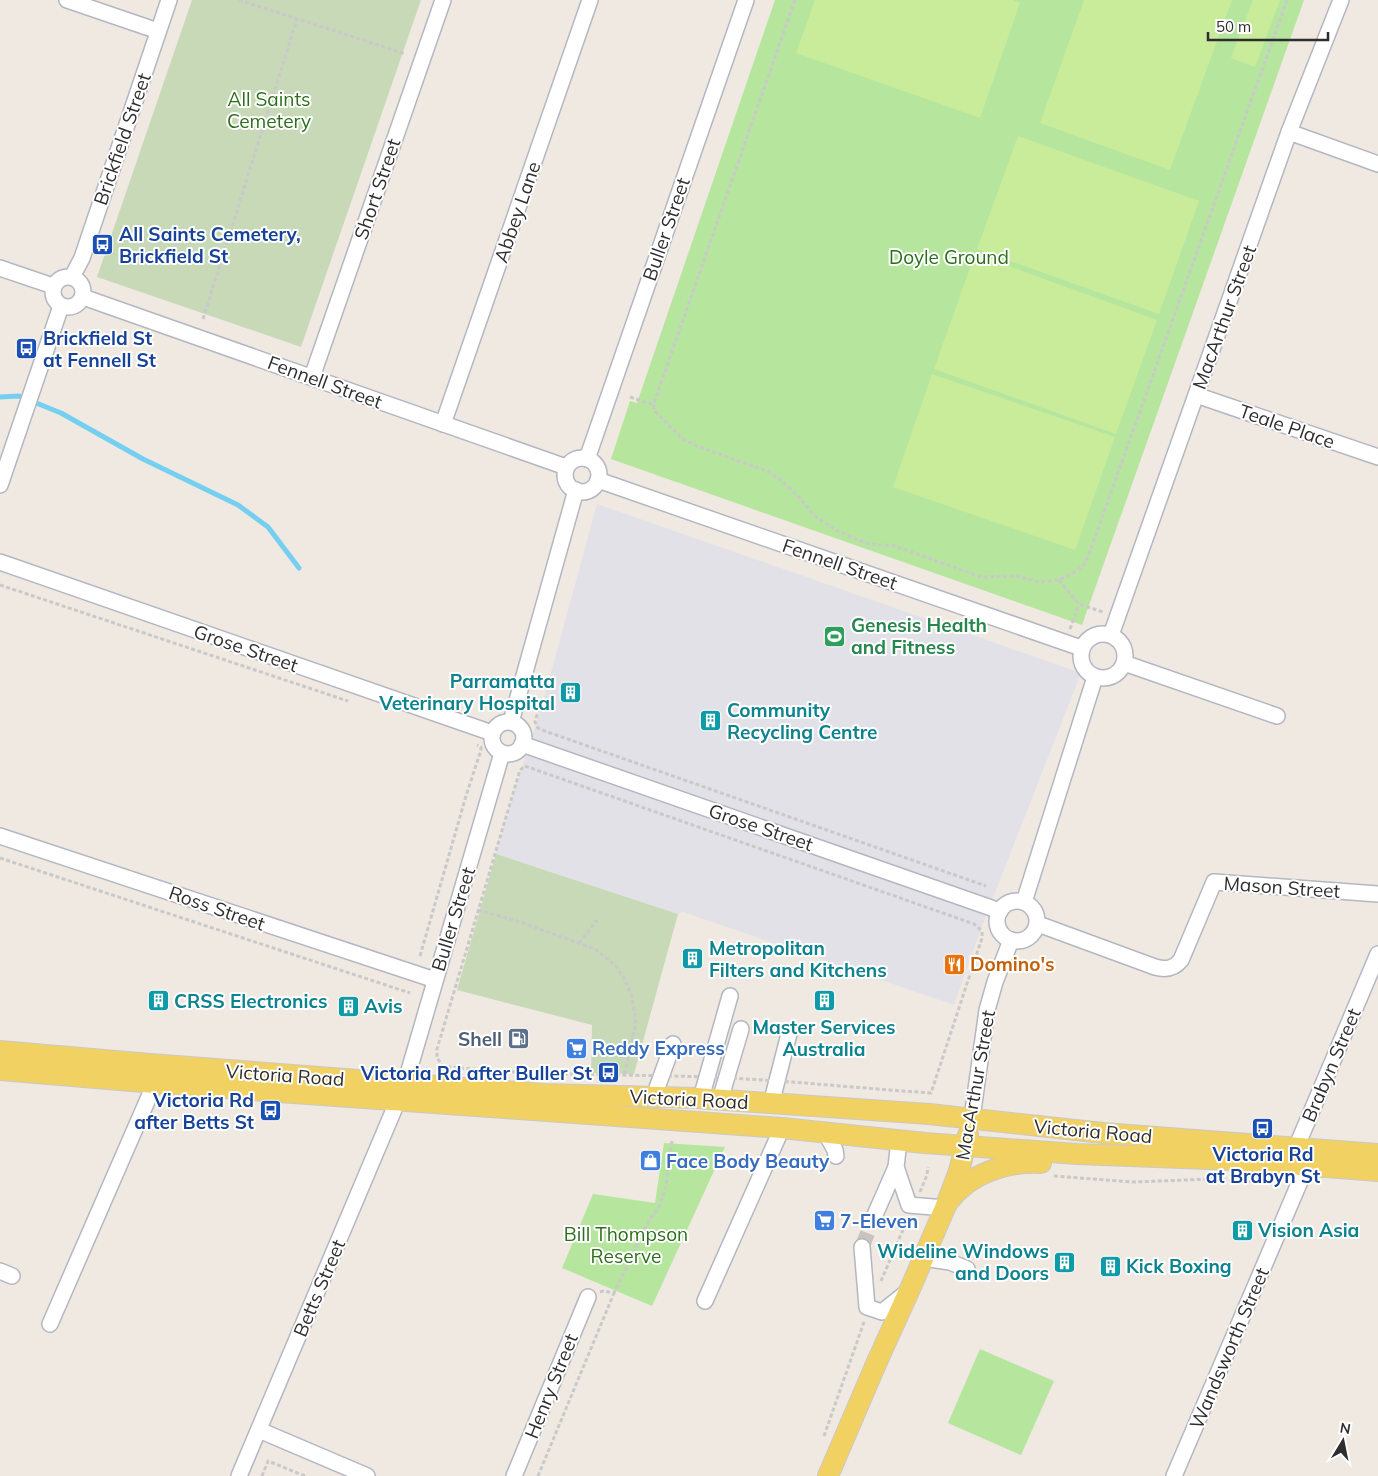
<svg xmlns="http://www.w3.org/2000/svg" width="1378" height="1476" viewBox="0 0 1378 1476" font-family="Mulish,sans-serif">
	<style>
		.industrial { fill: #e3e1e8 }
		.green { fill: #b6e59e }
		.cemetery { fill: #c8d9b8 }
		.pitch { fill: #c9ec9a }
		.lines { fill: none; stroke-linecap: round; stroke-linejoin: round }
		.stream { stroke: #75cff0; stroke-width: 5 }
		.minor-tunnel { stroke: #c8c4bd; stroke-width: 15; stroke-dasharray: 15 8; stroke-linecap: butt }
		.minor-casing { stroke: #b4b7c1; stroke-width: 18 }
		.major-casing { stroke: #c9c9c9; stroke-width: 22 }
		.path { stroke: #c9c9c9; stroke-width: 3; stroke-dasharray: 4 2.5; stroke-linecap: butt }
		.minor { stroke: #fff; stroke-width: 15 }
		.major { stroke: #f2d163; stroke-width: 20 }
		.labels { text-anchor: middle; stroke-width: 4; stroke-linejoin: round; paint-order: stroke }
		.park-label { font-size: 19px; fill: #2c6e1b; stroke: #fff }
		.street-label { font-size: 19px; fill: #2e2e2e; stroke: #fff }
		.transit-label { font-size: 19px; font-weight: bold; fill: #164399; stroke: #fff; text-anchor: start }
		.leisure-label { font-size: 19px; font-weight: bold; fill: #27864d; stroke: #fff; text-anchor: start }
		.culture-label { font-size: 19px; font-weight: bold; fill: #0d838f; stroke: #fff; text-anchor: start }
		.food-label { font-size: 19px; font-weight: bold; fill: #c56008; stroke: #fff; text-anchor: start }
		.service-label { font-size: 19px; font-weight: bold; fill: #4e5e75; stroke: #fff; text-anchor: end }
		.shop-label { font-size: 19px; font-weight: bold; fill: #366cbe; stroke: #fff; text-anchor: start }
	</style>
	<rect width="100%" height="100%" fill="#efe9e1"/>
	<path class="industrial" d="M597 504 1081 673 982 926 954 1005 683 912 678 914 496 854 523 764 541 709Z"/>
	<g class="green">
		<path d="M775 0H1304L1082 625 611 459 630 401 637 403Z"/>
		<path d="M664 1143 725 1147 652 1306 562 1268 593 1194 655 1203Z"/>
		<path d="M980 1349 1054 1381 1021 1455 948 1423Z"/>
	</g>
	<g class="cemetery">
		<path d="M192 0H421L301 347 97 277Z"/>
		<path d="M496 854 678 914 634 1074 591 1073 592 1025 457 990Z"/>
	</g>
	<g class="pitch">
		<path d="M815 0H1013L1020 3 980 118 796 53Z"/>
		<path d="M1084 0H1232L1170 170 1040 123Z"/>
		<path d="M1253 0H1280L1255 67 1231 58Z"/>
		<path d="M1018 136 1199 201 1159 314 977 249Z"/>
		<path d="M975 254 1157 320 1116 434 934 369Z"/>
		<path d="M932 374 1115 437 1075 550 893 487Z"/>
	</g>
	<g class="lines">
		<path class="stream" d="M0 397 19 396 61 413 143 459 238 505 268 527 299 568"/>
		<path class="minor-tunnel" d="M862 1247 874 1217"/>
		<defs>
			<g id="minor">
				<path d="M67 0 158 31"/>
				<path d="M1289 132 1378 164"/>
				<path d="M0 268 53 286"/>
				<circle cx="68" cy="292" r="15"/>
				<path d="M72 277 82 258 169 0"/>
				<path d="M83 297 566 467"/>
				<path d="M312 377 443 0"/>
				<path d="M1196 395 1378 457"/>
				<path d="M443 424 590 0"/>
				<circle cx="582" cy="475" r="17"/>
				<path d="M587 459 746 0"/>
				<path d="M598 480 1081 648"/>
				<path d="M0 485 61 306"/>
				<path d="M0 562 492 733"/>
				<circle cx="1103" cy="656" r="22"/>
				<path d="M1111 635 1289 132 1341 0"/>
				<path d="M1124 663 1277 716"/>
				<path d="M511 722 576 490"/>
				<circle cx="508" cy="738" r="16"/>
				<path d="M522 744 1000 911"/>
				<path d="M0 836 435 980"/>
				<circle cx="1017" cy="921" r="20"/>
				<path d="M1024 902 1095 677"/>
				<path d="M1038 924 1155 967C1166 970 1174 969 1181 960L1214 882 1378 894"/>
				<path d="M405 1084 502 753"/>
				<path d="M654 1096 673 1044"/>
				<path d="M701 1098 730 996"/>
				<path d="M720 1100 741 1029"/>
				<path d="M771 1104 789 1034"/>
				<path d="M972 1118 987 1010 995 982 1011 940"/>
				<path d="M825 1132 835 1150 836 1156"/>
				<path d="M899 1141 896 1167 909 1205 945 1208"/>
				<path d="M1296 1148 1378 954"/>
				<path d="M874 1217 896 1167"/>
				<path d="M862 1247 867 1307 882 1312 907 1292"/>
				<path d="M923 1258 950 1262 967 1269"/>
				<path d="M0 1271 12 1276"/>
				<path d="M705 1301 782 1128"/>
				<path d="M50 1324 155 1083"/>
				<path d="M259 1430 367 1476"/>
				<path d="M239 1476 398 1100"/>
				<path d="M514 1476 588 1297"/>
				<path d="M1174 1476 1307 1165"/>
			</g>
			<g id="major">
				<path d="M0 1051 150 1064 544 1094 696 1098 929 1114 1103 1133 1378 1154"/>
				<path d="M0 1070 155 1083 782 1128 925 1143 1077 1154 1235 1160 1378 1171"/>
				<path d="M949 1201C970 1173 1008 1161 1041 1163"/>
				<path d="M828 1476 876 1364 910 1289 945 1208 959 1171 968 1135"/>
			</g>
		</defs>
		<use href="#minor" class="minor-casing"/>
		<use href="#major" class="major-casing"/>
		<g class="path">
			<path d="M239 0 406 54"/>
			<path d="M795 0 654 403V410L681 438 697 446 767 471 781 480 797 495 815 516 837 531 869 544 895 546 981 577 1017 576 1039 582 1058 580 1073 573 1083 566 1089 554 1287 0"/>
			<path d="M203 319 297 19"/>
			<path d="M630 397 654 405"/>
			<path d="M1059 580 1079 604 1103 612"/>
			<path d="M0 585 348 701"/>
			<path d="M1070 629 1079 604"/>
			<path d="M539 708 535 722 538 728 542 730 986 886"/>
			<path d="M525 766 974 924 982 931V938L931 1093C857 1088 782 1080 708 1077 620 1074 531 1076 443 1066L437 1058V1049L520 770Z"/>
			<path d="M0 858 410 993"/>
			<path d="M478 910 520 922 595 949 615 965 624 978 632 997 636 1023 624 1076"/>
			<path d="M579 943 597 920"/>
			<path d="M420 956 466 796 481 750V747L477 745"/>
			<path d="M1054 1176 1133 1182 1212 1179 1275 1183"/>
			<path d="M920 1192 927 1175 928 1167"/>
			<path d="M881 1281 908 1218"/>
			<path d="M600 1292 603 1291 614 1293 649 1221 659 1207 666 1186 672 1141"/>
			<path d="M824 1436 864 1322"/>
			<path d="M262 1476 268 1461 305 1476"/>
			<path d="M538 1476 614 1293"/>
		</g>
		<use href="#minor" class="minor"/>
		<use href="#major" class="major"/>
	</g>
	<defs>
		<symbol id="bus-square" viewBox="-11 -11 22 22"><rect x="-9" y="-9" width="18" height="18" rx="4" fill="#1a4fb4" stroke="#fff"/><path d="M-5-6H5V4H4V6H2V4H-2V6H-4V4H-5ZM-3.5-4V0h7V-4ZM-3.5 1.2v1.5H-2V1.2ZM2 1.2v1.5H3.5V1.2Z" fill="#fff"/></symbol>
		<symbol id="stadium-square" viewBox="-11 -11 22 22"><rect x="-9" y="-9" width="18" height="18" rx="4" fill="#2e9e5b" stroke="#fff"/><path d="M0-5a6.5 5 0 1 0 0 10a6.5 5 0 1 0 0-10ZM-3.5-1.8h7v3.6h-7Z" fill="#fff"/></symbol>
		<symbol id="building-square" viewBox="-11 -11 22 22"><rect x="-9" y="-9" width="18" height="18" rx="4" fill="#0f9aa8" stroke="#fff"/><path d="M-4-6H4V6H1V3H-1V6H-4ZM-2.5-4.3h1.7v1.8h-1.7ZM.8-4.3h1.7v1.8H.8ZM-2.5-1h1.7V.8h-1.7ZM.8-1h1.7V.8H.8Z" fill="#fff"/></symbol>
		<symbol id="restaurant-square" viewBox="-11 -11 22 22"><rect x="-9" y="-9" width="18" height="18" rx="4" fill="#e8710a" stroke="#fff"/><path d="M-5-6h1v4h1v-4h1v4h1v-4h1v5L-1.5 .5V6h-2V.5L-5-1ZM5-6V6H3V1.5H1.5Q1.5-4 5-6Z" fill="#fff"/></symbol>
		<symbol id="fuel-square" viewBox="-11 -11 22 22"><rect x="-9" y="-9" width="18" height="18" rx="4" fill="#5c6f8a" stroke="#fff"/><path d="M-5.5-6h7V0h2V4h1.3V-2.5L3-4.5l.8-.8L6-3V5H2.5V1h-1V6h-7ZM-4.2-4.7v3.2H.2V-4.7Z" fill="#fff"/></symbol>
		<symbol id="supermarket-square" viewBox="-11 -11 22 22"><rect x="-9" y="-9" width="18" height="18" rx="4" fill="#3f7fe0" stroke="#fff"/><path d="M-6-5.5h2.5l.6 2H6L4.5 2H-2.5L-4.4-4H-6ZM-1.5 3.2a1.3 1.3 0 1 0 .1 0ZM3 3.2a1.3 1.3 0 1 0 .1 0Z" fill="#fff"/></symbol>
		<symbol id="shop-square" viewBox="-11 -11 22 22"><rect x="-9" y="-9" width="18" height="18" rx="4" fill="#3f7fe0" stroke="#fff"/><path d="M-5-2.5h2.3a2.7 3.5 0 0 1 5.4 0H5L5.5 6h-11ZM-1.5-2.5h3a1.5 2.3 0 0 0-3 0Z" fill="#fff"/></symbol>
	</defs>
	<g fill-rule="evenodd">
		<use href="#bus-square" x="90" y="232" width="25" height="25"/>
		<use href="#bus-square" x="14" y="336" width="25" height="25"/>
		<use href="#stadium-square" x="822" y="624" width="25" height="25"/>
		<use href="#building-square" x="558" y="680" width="25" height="25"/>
		<use href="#building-square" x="698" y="708" width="25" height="25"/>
		<use href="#building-square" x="680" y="946" width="25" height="25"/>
		<use href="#restaurant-square" x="942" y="952" width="25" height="25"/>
		<use href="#building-square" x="146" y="988" width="25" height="25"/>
		<use href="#building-square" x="812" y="988" width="25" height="25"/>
		<use href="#building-square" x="336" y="994" width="25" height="25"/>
		<use href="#fuel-square" x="506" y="1026" width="25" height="25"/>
		<use href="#supermarket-square" x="564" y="1036" width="25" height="25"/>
		<use href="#bus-square" x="596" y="1060" width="25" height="25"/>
		<use href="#bus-square" x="258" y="1098" width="25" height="25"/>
		<use href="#bus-square" x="1250" y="1116" width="25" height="25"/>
		<use href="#shop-square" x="638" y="1148" width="25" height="25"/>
		<use href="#supermarket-square" x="812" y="1208" width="25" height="25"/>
		<use href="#building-square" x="1230" y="1218" width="25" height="25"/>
		<use href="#building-square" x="1052" y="1250" width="25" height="25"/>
		<use href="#building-square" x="1098" y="1254" width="25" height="25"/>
	</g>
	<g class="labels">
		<g class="park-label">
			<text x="269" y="106">All Saints<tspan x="269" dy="22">Cemetery</tspan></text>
			<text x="949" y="264">Doyle Ground</text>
			<text x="626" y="1241">Bill Thompson<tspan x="626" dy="22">Reserve</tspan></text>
		</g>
		<g class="street-label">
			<text transform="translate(122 139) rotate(-71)" y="7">Brickfield Street</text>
			<text transform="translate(377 189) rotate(-71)" y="7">Short Street</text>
			<text transform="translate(517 212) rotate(-71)" y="7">Abbey Lane</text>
			<text transform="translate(666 229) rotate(-71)" y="7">Buller Street</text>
			<text transform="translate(1224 317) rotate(-70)" y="7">MacArthur Street</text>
			<text transform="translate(325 382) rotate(20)" y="7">Fennell Street</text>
			<text transform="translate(1287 426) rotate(19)" y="7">Teale Place</text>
			<text transform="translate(840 564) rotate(19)" y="7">Fennell Street</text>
			<text transform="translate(246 648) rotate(19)" y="7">Grose Street</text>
			<text transform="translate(761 827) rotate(19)" y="7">Grose Street</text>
			<text transform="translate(1282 887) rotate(4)" y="7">Mason Street</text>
			<text transform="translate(217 908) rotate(19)" y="7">Ross Street</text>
			<text transform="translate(453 919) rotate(-73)" y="7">Buller Street</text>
			<text transform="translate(1331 1065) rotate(-67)" y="7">Brabyn Street</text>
			<text transform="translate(285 1075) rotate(4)" y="7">Victoria Road</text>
			<text transform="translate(975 1085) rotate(-80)" y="7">MacArthur Street</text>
			<text transform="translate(689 1099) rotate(3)" y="7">Victoria Road</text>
			<text transform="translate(1093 1131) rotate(5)" y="7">Victoria Road</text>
			<text transform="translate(319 1288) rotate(-67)" y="7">Betts Street</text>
			<text transform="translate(1229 1348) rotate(-67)" y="7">Wandsworth Street</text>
			<text transform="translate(551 1386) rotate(-68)" y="7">Henry Street</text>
		</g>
		<g class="transit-label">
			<text x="119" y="241">All Saints Cemetery,<tspan x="119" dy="22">Brickfield St</tspan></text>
			<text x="43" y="345">Brickfield St<tspan x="43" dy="22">at Fennell St</tspan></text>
			<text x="592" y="1080" text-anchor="end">Victoria Rd after Buller St</text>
			<text x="254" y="1107" text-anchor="end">Victoria Rd<tspan x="254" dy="22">after Betts St</tspan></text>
			<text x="1263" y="1161" text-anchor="middle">Victoria Rd<tspan x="1263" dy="22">at Brabyn St</tspan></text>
		</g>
		<g class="leisure-label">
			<text x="851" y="632">Genesis Health<tspan x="851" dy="22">and Fitness</tspan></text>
		</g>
		<g class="culture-label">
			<text x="555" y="688" text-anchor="end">Parramatta<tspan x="555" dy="22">Veterinary Hospital</tspan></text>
			<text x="727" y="717">Community<tspan x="727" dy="22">Recycling Centre</tspan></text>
			<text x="709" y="955">Metropolitan<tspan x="709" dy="22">Filters and Kitchens</tspan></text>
			<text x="174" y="1008">CRSS Electronics</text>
			<text x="364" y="1013">Avis</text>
			<text x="824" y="1034" text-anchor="middle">Master Services<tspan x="824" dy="22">Australia</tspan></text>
			<text x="1258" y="1237">Vision Asia</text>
			<text x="1049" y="1258" text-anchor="end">Wideline Windows<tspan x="1049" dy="22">and Doors</tspan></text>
			<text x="1126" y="1273">Kick Boxing</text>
		</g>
		<g class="food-label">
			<text x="970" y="971">Domino's</text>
		</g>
		<g class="service-label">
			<text x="502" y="1046">Shell</text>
		</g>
		<g class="shop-label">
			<text x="592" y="1055">Reddy Express</text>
			<text x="666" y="1168">Face Body Beauty</text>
			<text x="840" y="1228">7-Eleven</text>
		</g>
	</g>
	<g transform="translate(1343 1441) rotate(10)" stroke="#ffffff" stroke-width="4" paint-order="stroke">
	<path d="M0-4L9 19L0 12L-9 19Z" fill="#2e2e2e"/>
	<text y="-8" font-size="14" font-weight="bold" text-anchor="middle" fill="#2e2e2e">N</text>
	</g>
	<path d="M1208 32v8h120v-8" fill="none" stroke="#2e2e2e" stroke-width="2.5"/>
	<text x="1216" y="32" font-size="15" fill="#2e2e2e" stroke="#ffffff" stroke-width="4" paint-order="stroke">50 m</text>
</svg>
